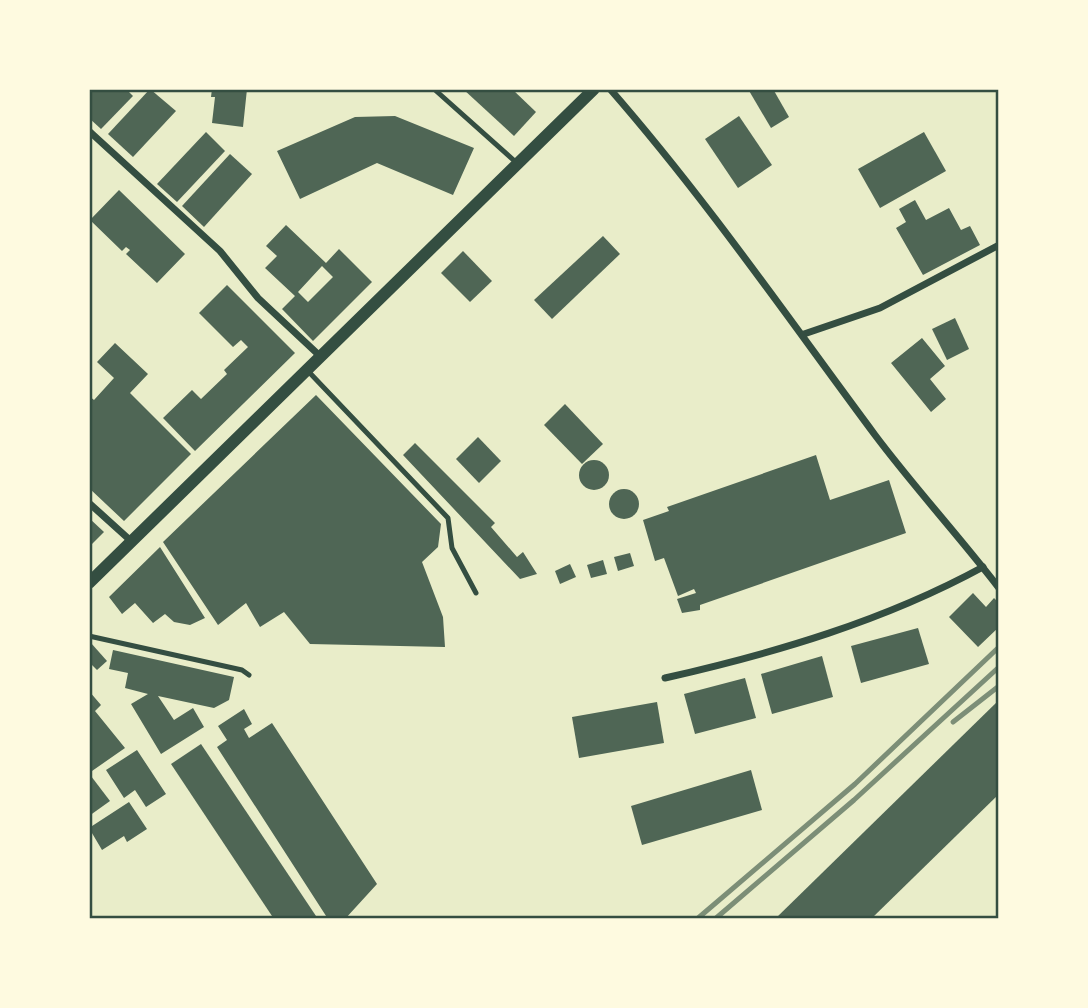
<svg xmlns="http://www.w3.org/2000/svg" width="1088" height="1008" viewBox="0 0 1088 1008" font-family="'Public Sans',sans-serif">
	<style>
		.building { fill: #4f6655; fill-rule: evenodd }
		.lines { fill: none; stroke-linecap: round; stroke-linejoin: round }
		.service { stroke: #344e41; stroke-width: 5 }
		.minor { stroke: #344e41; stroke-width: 7 }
		.tertiary { stroke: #344e41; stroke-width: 12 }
		.rail { stroke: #7c8e77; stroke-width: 5 }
		.neatline { fill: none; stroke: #344e41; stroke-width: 2.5 }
	</style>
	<rect width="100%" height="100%" fill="#e9edc9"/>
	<g class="building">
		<path d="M91 89H126L133 96 101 129 89 118Z"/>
		<path d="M150 89 176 111 133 157 108 134Z"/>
		<path d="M212 89H247L243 127 212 123 215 97H211Z"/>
		<path d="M463 89H512L536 112 514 136Z"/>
		<path d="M748 89H773L789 117 771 128Z"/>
		<path d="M395 116 474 148 453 195 377 163 300 199 277 151 355 117Z"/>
		<path d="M739 116 772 165 738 188 705 139Z"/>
		<path d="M206 132 225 151 177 202 157 184Z"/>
		<path d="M924 132 946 171 880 208 858 169Z"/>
		<path d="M230 154 252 174 204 227 182 206Z"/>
		<path d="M119 190 185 254 157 283 126 254 130 250 126 247 122 251 90 220Z"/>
		<path d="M915 200 926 220 949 208 961 230 970 226 980 245 923 275 896 228 906 222 899 209Z"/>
		<path d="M286 225 326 263 339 249 372 282 313 341 282 309 295 296 265 268 277 256 266 246ZM322 266 333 277 308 302 298 292Z"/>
		<path d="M603 236 620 254 552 319 534 300Z"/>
		<path d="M463 251 492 281 470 302 441 273Z"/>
		<path d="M227 285 295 353 195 451 163 418 192 390 201 399 227 374 224 370 248 347 241 340 233 347 199 313Z"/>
		<path d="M955 318 969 349 947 360 932 329Z"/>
		<path d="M922 338 945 366 930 379 946 399 931 412 891 363Z"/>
		<path d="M115 343 148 374 130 393 191 454 124 521 89 488V396L94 400 114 378 97 362Z"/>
		<path d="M316 395 441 524 438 547 422 562 443 617 445 647 310 644 284 612 260 627 246 603 218 625 163 542Z"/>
		<path d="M565 404 603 444 582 464 544 425Z"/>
		<path d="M478 437 501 461 479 483 456 459Z"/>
		<path d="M415 443 495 523 491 527 517 557 523 552 537 574 520 579 403 455Z"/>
		<path d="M816 455 830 500 889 480 906 533 700 605V610L682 613 677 599 696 593 694 589 678 596 664 558 655 561 643 520 669 511 667 507Z"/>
		<circle cx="594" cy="475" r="15"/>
		<circle cx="624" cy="504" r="15"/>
		<path d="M89 518 104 532 89 547Z"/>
		<path d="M160 547 205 618 190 625 174 622 165 614 153 623 135 603 122 614 109 597Z"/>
		<path d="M630 553 634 566 618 571 614 557Z"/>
		<path d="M603 560 607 574 591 578 587 565Z"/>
		<path d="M570 564 576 577 560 584 555 571Z"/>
		<path d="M973 593 986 607 994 598 999 603V627L978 647 949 617Z"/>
		<path d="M918 628 929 664 861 683 851 646Z"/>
		<path d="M91 643 107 661 97 670 89 662Z"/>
		<path d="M113 650 234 677 229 700 214 708 158 696 174 720 193 708 204 727 161 754 131 704 148 694 125 688 128 673 109 669Z"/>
		<path d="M822 656 833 697 772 714 761 674Z"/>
		<path d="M745 678 756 718 695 734 684 694Z"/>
		<path d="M89 691 101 705 95 711 125 748 92 771 89 768Z"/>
		<path d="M999 700V794L871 919H775Z"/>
		<path d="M657 702 664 743 579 758 572 717Z"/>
		<path d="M244 709 252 724 244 729 249 738 272 723 377 884 345 919H328L217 747 227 740 218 726Z"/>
		<path d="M201 744 318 919H274L171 764Z"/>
		<path d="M137 750 166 794 146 807 135 790 124 798 106 770Z"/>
		<path d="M751 770 762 810 642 845 631 806Z"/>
		<path d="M91 776 110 801 89 816V777Z"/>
		<path d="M129 802 147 829 127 842 124 836 102 850 89 828Z"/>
	</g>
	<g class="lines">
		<g class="service">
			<path d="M434 89 518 164"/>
			<path d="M307 370 448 518 452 548 476 593"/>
			<path d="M89 636 242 670 249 675"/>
		</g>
		<g class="minor">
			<path d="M610 89C706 199 788 318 875 435 914 487 959 536 999 588"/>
			<path d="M89 131 220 251 258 298 321 357"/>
			<path d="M804 334 880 308 999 245"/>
			<path d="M89 503 131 541"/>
			<path d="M665 678C775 653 884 621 983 567"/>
		</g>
		<path class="tertiary" d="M89 583 594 89"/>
		<g class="rail">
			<path d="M953 722 999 686"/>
			<path d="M697 919 855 784 999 647"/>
			<path d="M715 919 854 800 999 667"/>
		</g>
	</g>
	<rect width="1088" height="1008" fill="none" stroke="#fefae0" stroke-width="182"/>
	<rect x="91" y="91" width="906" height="826" class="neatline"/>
</svg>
